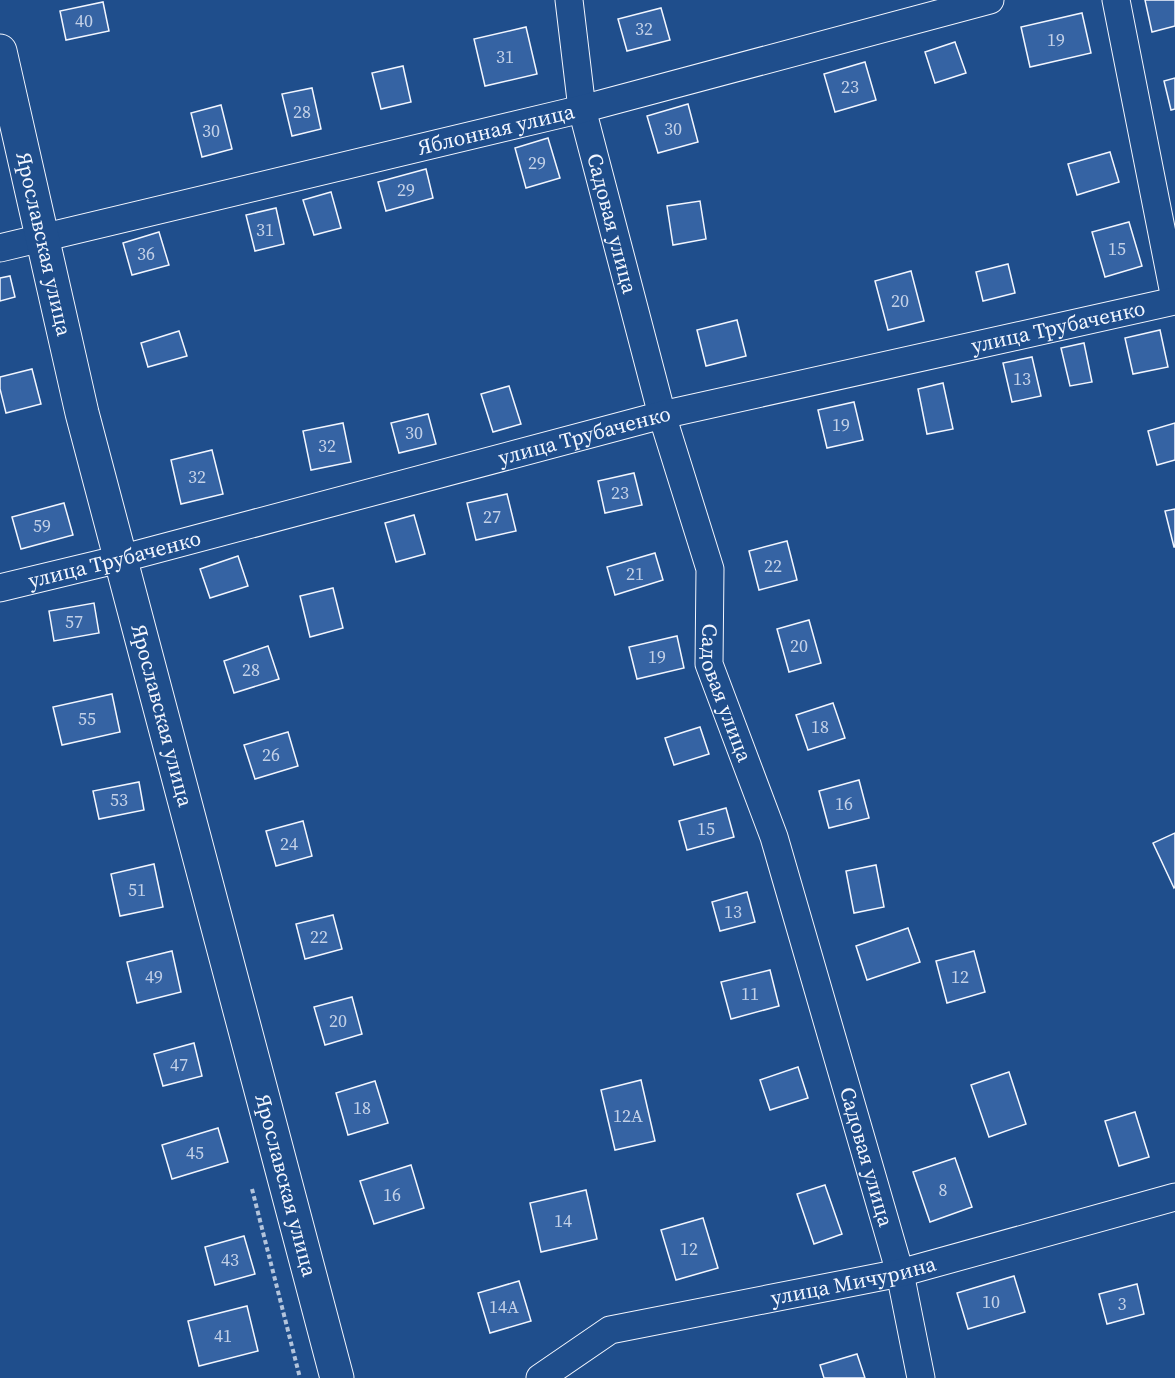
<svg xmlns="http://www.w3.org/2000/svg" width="1175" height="1378" viewBox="0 0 1175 1378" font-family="'Source Serif 4',serif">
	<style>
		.building { fill: #3563a3; stroke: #f2f6ff; stroke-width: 1.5 }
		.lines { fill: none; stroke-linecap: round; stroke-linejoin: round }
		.minor-casing { stroke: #f2f6ff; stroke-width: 29 }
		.tertiary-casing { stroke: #f2f6ff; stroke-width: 35 }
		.path { stroke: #b3c4dc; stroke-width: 4; stroke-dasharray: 4.5 3; stroke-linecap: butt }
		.minor { stroke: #1f4e8c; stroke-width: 27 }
		.tertiary { stroke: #1f4e8c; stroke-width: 33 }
		.labels { text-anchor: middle; stroke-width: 4.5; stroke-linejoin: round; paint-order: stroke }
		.number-label { font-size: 18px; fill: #c3d1e8 }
		.street-label { font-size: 21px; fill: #f2f6ff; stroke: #1f4e8c }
	</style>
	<rect width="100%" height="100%" fill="#1f4e8c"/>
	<g class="building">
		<path d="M1145 0H1175V26L1152 32Z"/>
		<path d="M103 2 109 31 66 40 60 11Z"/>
		<path d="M661 8 670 40 627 51 618 19Z"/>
		<path d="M1082 13 1091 53 1030 67 1021 27Z"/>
		<path d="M526 27 537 74 485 86 474 39Z"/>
		<path d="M955 42 966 73 935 83 925 52Z"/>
		<path d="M865 62 876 100 835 112 824 74Z"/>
		<path d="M403 66 411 102 381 109 372 73Z"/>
		<path d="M1175 78V109L1171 110 1164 81Z"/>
		<path d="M312 88 321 129 292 136 282 94Z"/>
		<path d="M688 104 698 142 658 153 647 116Z"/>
		<path d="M221 105 232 149 202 157 191 113Z"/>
		<path d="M548 138 560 178 526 188 515 148Z"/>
		<path d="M1110 152 1119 182 1077 195 1068 164Z"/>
		<path d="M426 169 433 198 386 211 378 182Z"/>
		<path d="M331 192 341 228 314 235 303 200Z"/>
		<path d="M700 201 706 239 673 245 667 206Z"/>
		<path d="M276 208 284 244 255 251 246 215Z"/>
		<path d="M1129 222 1142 266 1105 277 1092 232Z"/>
		<path d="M159 232 169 265 132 275 123 243Z"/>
		<path d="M1008 264 1015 293 983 301 976 272Z"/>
		<path d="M911 271 924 321 888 330 875 281Z"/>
		<path d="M10 276 15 297 0 301V278Z"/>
		<path d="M737 320 746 356 706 366 697 330Z"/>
		<path d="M1160 330 1168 367 1133 374 1125 338Z"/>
		<path d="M179 331 187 356 148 367 141 343Z"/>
		<path d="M1084 343 1092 382 1070 386 1061 348Z"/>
		<path d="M1032 357 1041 396 1012 402 1003 363Z"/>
		<path d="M32 369 41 404 6 413 0 389V377Z"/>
		<path d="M943 383 953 429 927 434 918 389Z"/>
		<path d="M509 386 521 424 493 432 481 394Z"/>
		<path d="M854 402 863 440 827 448 818 410Z"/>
		<path d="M428 414 436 444 399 453 391 423Z"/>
		<path d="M343 423 351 462 311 470 303 431Z"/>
		<path d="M1175 423V460L1157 465 1148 431Z"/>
		<path d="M212 450 223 494 181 504 171 460Z"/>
		<path d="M634 473 642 505 605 513 598 481Z"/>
		<path d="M507 494 516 531 476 540 467 503Z"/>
		<path d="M64 503 73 535 21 549 12 517Z"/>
		<path d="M1175 509V547H1174L1165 511Z"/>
		<path d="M414 515 425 554 396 562 385 523Z"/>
		<path d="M787 541 797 580 759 590 749 551Z"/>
		<path d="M655 553 663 580 615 595 607 567Z"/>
		<path d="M238 556 248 586 210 598 200 569Z"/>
		<path d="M333 588 343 628 310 637 300 596Z"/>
		<path d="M94 603 99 633 54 641 49 611Z"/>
		<path d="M809 620 821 663 789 672 777 629Z"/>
		<path d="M677 636 684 668 637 679 629 647Z"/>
		<path d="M268 646 279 679 234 693 224 661Z"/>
		<path d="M112 694 120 732 62 745 53 707Z"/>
		<path d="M833 703 845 738 808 750 796 715Z"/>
		<path d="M700 727 709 754 674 765 665 738Z"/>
		<path d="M288 732 298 766 255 779 244 745Z"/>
		<path d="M859 780 869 818 829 828 819 791Z"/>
		<path d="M139 782 144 810 99 819 93 791Z"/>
		<path d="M726 808 734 837 687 850 679 821Z"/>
		<path d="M303 821 312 856 276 866 266 831Z"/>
		<path d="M1175 833V887L1174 888 1153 843Z"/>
		<path d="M154 864 163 907 120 916 111 874Z"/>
		<path d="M876 865 884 907 854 913 846 871Z"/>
		<path d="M747 892 755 922 720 931 712 902Z"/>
		<path d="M333 915 342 949 305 959 296 924Z"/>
		<path d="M908 928 920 962 867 980 856 946Z"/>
		<path d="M172 951 181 992 137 1003 127 962Z"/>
		<path d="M974 951 985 992 947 1003 936 961Z"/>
		<path d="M770 970 779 1006 731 1019 721 982Z"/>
		<path d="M352 997 362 1034 325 1045 314 1007Z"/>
		<path d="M194 1043 202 1076 163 1086 154 1054Z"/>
		<path d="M798 1067 808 1098 770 1110 760 1080Z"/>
		<path d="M1009 1072 1026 1124 989 1137 971 1085Z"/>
		<path d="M641 1080 655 1141 615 1150 601 1090Z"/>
		<path d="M375 1081 388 1123 348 1135 336 1093Z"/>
		<path d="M1135 1112 1149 1157 1119 1166 1105 1121Z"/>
		<path d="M218 1128 228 1162 172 1179 162 1145Z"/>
		<path d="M955 1158 972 1207 930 1222 913 1172Z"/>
		<path d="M411 1165 424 1208 374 1224 360 1181Z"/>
		<path d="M825 1185 842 1234 814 1244 797 1194Z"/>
		<path d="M586 1190 597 1239 541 1252 530 1203Z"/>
		<path d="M703 1218 718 1268 676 1280 661 1230Z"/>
		<path d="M244 1236 255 1274 215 1285 205 1247Z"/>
		<path d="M1014 1276 1025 1312 968 1329 957 1293Z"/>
		<path d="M519 1281 531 1321 490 1333 478 1293Z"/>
		<path d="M1137 1284 1144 1314 1107 1324 1099 1294Z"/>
		<path d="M247 1306 258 1351 199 1366 188 1321Z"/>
		<path d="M857 1354 865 1378H824L820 1365Z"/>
	</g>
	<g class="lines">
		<defs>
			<g id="minor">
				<path id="s1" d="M569 0 582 109 662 415 710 569 709 664 774 837 900 1273 921 1378"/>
				<path d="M1116 0 1175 299"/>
				<path id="s2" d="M0 248 582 109 990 0"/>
				<path id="s3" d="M0 588 120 559 662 415 1175 301"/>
				<path id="s4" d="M540 1378 610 1330 900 1273 1175 1197"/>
			</g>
			<g id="tertiary">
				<path id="s5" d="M0 51 82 413 337 1378"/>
			</g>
		</defs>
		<use href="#minor" class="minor-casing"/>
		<use href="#tertiary" class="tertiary-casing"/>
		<path class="path" d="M252 1189 300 1378"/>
		<use href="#minor" class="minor"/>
		<use href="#tertiary" class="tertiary"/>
	</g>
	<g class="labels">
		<g class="number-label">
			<text x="84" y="27">40</text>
			<text x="644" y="35">32</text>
			<text x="1056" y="46">19</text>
			<text x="505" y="63">31</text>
			<text x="850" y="93">23</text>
			<text x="302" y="118">28</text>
			<text x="673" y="135">30</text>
			<text x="211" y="137">30</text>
			<text x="537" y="169">29</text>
			<text x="406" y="196">29</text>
			<text x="265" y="236">31</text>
			<text x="1117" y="255">15</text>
			<text x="146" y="260">36</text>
			<text x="900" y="307">20</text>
			<text x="1022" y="385">13</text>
			<text x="841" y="431">19</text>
			<text x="414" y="439">30</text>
			<text x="327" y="452">32</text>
			<text x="197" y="483">32</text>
			<text x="620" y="499">23</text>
			<text x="492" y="523">27</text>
			<text x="42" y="532">59</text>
			<text x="773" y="572">22</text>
			<text x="635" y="580">21</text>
			<text x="74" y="628">57</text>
			<text x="799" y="652">20</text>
			<text x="657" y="663">19</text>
			<text x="251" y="676">28</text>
			<text x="87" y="725">55</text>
			<text x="820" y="733">18</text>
			<text x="271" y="761">26</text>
			<text x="119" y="806">53</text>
			<text x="844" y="810">16</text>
			<text x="706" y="835">15</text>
			<text x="289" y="850">24</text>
			<text x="137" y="896">51</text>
			<text x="733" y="918">13</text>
			<text x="319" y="943">22</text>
			<text x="154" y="983">49</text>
			<text x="960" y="983">12</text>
			<text x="750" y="1000">11</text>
			<text x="338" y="1027">20</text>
			<text x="179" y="1071">47</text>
			<text x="362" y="1114">18</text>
			<text x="628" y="1122">12А</text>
			<text x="195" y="1159">45</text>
			<text x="943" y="1196">8</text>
			<text x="392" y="1201">16</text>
			<text x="563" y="1227">14</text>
			<text x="689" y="1255">12</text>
			<text x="230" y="1266">43</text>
			<text x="991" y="1308">10</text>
			<text x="1122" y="1310">3</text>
			<text x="504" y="1313">14А</text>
			<text x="223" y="1342">41</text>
		</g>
		<g class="street-label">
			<text dy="7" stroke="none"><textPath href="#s2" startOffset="510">Яблонная улица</textPath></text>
			<text dy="7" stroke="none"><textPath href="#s1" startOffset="228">Садовая улица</textPath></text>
			<text dy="7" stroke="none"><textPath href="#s5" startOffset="198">Ярославская улица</textPath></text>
			<text dy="7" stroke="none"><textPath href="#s3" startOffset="1090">улица Трубаченко</textPath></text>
			<text dy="7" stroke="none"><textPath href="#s3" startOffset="604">улица Трубаченко</textPath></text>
			<text dy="7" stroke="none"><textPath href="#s3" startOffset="118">улица Трубаченко</textPath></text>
			<text dy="7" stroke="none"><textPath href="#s1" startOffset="714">Садовая улица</textPath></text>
			<text dy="7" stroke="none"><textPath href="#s5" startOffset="684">Ярославская улица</textPath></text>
			<text dy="7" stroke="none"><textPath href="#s1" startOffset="1200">Садовая улица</textPath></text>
			<text dy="7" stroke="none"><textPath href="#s5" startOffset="1170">Ярославская улица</textPath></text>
			<text dy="7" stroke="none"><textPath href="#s4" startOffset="333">улица Мичурина</textPath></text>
		</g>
	</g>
</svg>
